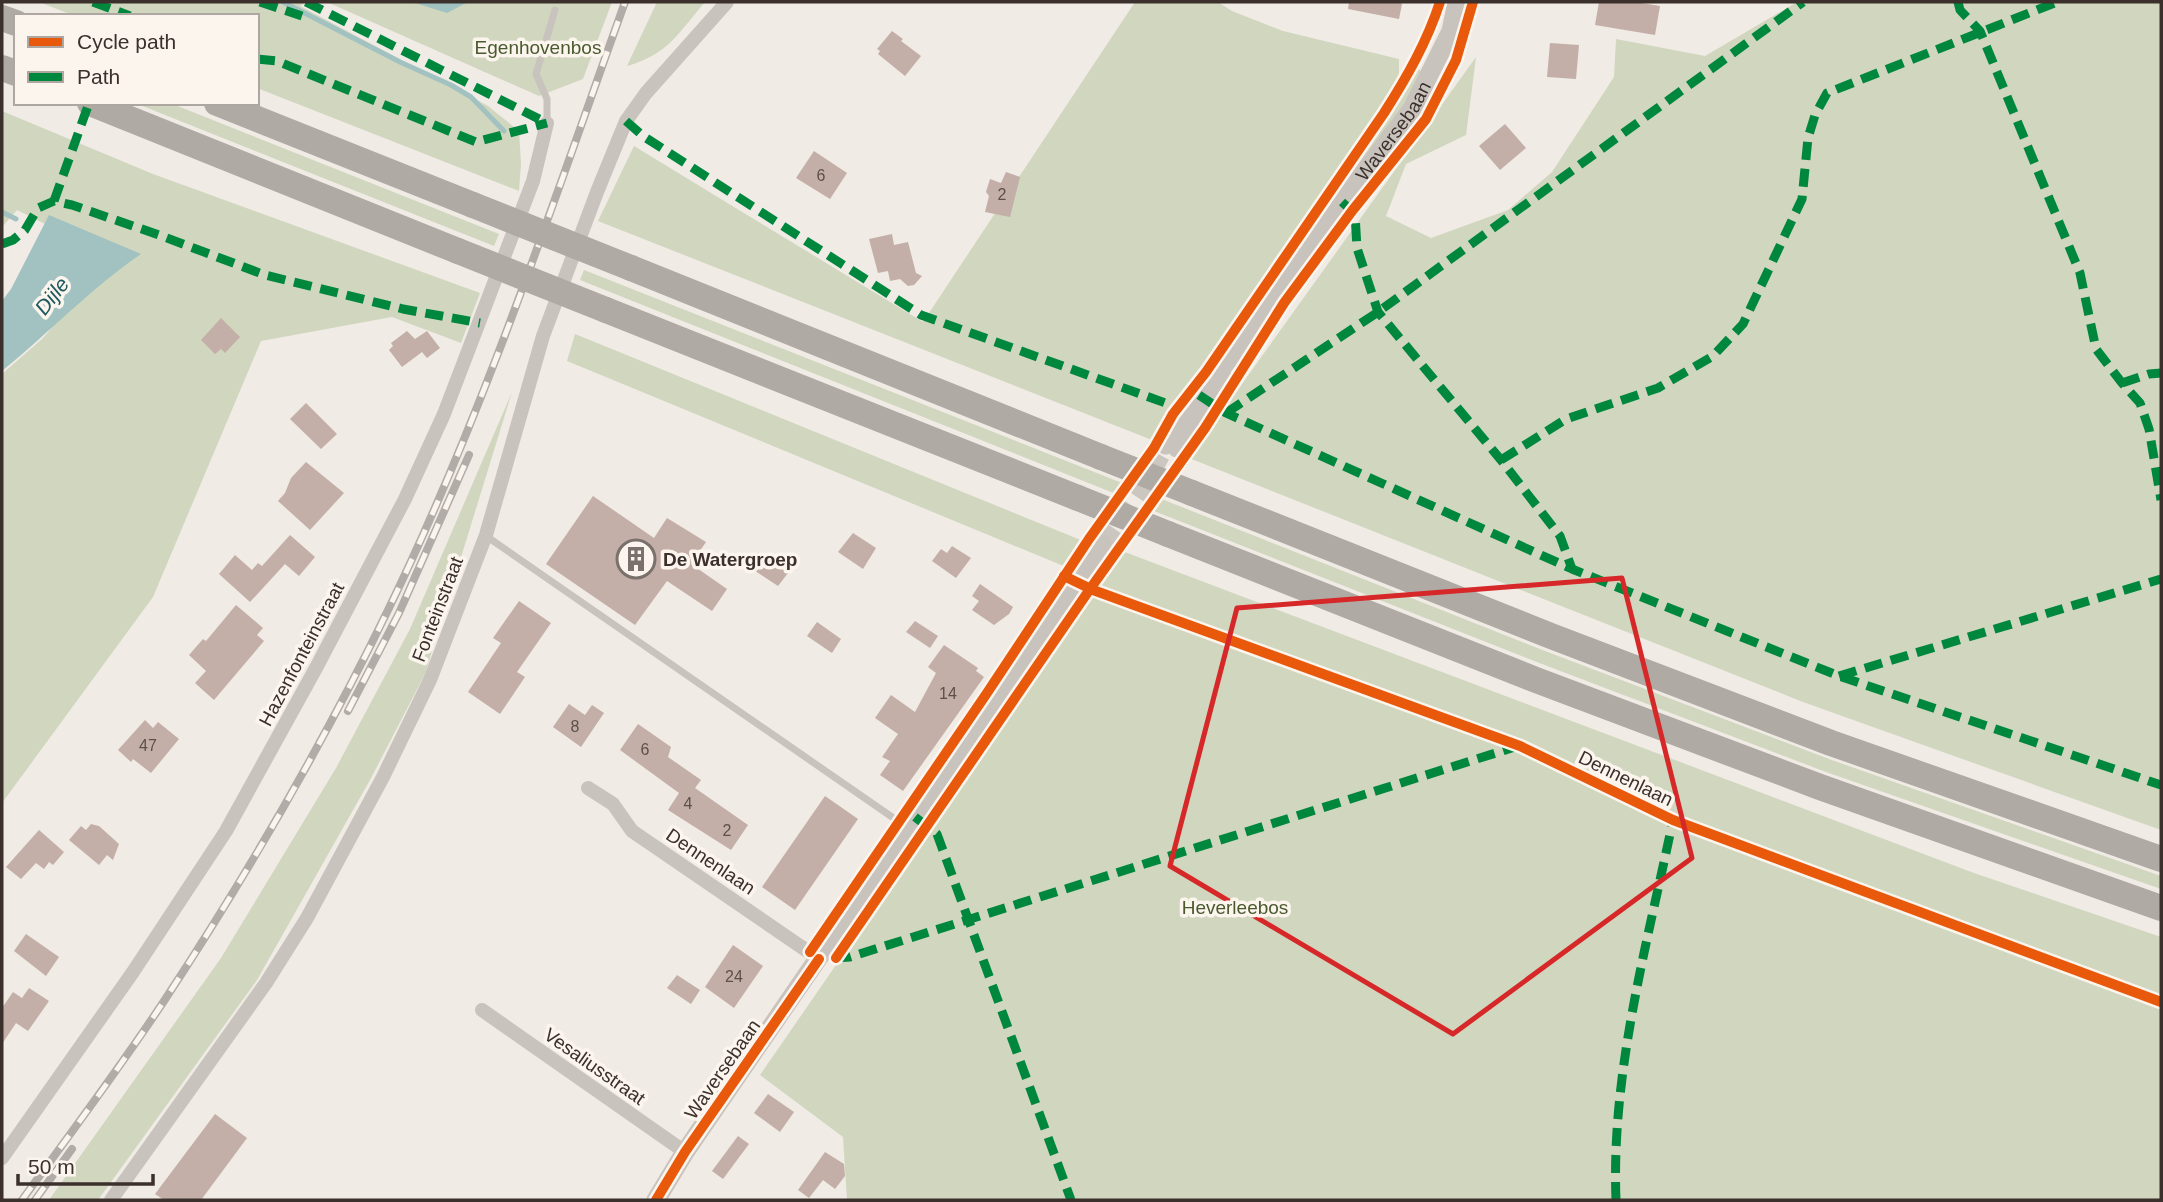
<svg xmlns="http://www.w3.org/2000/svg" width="2163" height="1202" viewBox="0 0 2163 1202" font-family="Arial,sans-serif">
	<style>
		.green { fill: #d1d6bf }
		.water { fill: #a1c2c1 }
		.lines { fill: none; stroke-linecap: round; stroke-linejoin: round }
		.stream { stroke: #a1c2c1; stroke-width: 5 }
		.building { fill: #c3afa7 }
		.tertiary-tunnel { stroke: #ccc6c0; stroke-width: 19; stroke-dasharray: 19 10; stroke-linecap: butt }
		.service { stroke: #c9c3be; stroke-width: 7 }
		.minor { stroke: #c9c3be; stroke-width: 14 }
		.tertiary { stroke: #c9c3be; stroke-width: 19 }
		.motorway { stroke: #afaaa4; stroke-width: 26 }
		.rail-casing { stroke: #b1aca8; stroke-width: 8 }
		.rail { stroke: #fbf5ee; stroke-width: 5; stroke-dasharray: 16; stroke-linecap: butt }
		.motorway-bridge { stroke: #afaaa4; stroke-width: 26 }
		.quiet { stroke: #00873e; stroke-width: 9; stroke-dasharray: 18 9; stroke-linecap: butt }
		.cycleway-casing { stroke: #fbf5ee; stroke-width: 15 }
		.cycleway { stroke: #e8590c; stroke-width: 10 }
		.marked { fill: none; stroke: #d62828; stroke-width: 5; stroke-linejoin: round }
		.labels { text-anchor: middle; stroke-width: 7; stroke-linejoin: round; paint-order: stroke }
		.number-label { font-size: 16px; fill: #5d504a }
		.park-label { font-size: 19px; fill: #4a5a2e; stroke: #fbf5ee }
		.street-label { font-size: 19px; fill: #3b302b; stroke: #fbf5ee }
		.poi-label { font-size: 19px; font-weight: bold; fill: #3b302b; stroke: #fbf5ee; text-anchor: start }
		.water-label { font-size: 21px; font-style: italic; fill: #1f5a5e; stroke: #fbf5ee }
	</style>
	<rect width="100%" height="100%" fill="#f0ebe5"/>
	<g class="green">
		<path d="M39 2H306L300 6 488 106 519 131 521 164 519 191 257 88V16H75Z"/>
		<path d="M327 2H612L583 79 539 96Z"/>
		<path d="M657 2H705C678 33 669 54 627 66Z"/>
		<path d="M1135 2H1218L1232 11 1283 31 1399 59V80L1246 310 1240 311 1152 440 598 221 634 146 923 322Z"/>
		<path d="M1797 2H2161V830L1803 702 1189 458 1476 57 1466 135 1406 164 1386 216 1431 238 1508 210 1552 172 1614 77 1616 39 1705 56Z"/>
		<path d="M1417 68 1425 74 1407 105 1324 211 1402 95Z"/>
		<path d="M135 103H170L499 234 494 246Z"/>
		<path d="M2 111 153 174 480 293 461 343 392 317 261 341 153 597 2 803V374L42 339 113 258 17 210 2 227Z"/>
		<path d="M584 270 1122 483 1116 494 580 280Z"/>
		<path d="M575 334 1083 541 1066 567 567 361Z"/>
		<path d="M512 392 425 674 370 780 257 980 98 1200H49L221 958 336 768 410 629Z"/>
		<path d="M1159 498 1545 651 1829 759 2161 876V889L1826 772 1542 664 1154 511Z"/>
		<path d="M1122 551 1974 873 2161 937V1200H847L843 1137 760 1075Z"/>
	</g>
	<g class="water">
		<path d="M412 2H468L447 13Z"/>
		<path d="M49 215 141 254C91 288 49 333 2 371V301L11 289Z"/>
	</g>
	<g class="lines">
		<g class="stream">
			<path d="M283 2 400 62 451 85 471 97 504 131"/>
			<path d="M2 212 16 219"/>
		</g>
	</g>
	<g class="building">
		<path d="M1349 2H1400L1402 4 1399 19 1348 9Z"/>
		<path d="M1599 2H1635L1660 6 1655 35 1595 25Z"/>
		<path d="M892 31 903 39 901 41 921 56 905 76 878 54 880 51 877 49Z"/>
		<path d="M1550 43 1579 45 1576 79 1547 77Z"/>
		<path d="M1505 124 1526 148 1500 170 1479 146Z"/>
		<path d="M814 151 847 173 830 199 796 178Z"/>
		<path d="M1006 172 1020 177 1010 217 985 212 989 196 986 192 990 179 1001 183Z"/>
		<path d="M892 234 894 245 908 242 916 273 922 276 914 285 908 286 900 279 890 281 888 271 878 273 869 239Z"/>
		<path d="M221 318 240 337 225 353 221 349 215 354 201 340Z"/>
		<path d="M407 331 415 339 427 331 440 348 427 358 422 352 402 367 389 350 393 346 391 343Z"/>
		<path d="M306 403 337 434 321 449 290 419Z"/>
		<path d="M306 462 344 493 310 530 278 501 285 493 291 478Z"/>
		<path d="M593 496 654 538 667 518 706 542 691 564 727 589 712 611 667 581 635 625 546 564Z"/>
		<path d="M853 533 876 548 863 569 838 552Z"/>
		<path d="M290 535 315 557 299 576 285 564 250 602 219 574 235 555 252 570 258 563 262 566Z"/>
		<path d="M952 546 971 558 956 578 932 561 941 549 947 553Z"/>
		<path d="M758 552 788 573 778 586 749 567Z"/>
		<path d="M980 584 1013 607 1009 614 994 625 972 610 979 601 972 596Z"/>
		<path d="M519 601 551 623 517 672 525 677 500 714 468 692 501 643 493 638Z"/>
		<path d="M236 605 263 628 257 635 264 641 214 700 195 683 206 671 189 655 203 639 206 641Z"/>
		<path d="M915 621 938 636 930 648 906 632Z"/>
		<path d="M817 622 841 639 832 653 807 636Z"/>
		<path d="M944 645 978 668 976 671 984 677 903 791 880 775 890 761 882 757 898 734 875 718 891 695 915 712 936 673 928 667Z"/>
		<path d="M569 704 585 715 592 705 604 713 581 747 553 727Z"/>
		<path d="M145 720 153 728 158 722 179 739 151 773 133 759 131 762 118 750Z"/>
		<path d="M638 724 671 747 668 757 701 780 695 788 748 825 731 850 668 810 679 793 620 750Z"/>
		<path d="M825 796 858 819 795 910 762 887Z"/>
		<path d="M91 824 99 826 119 844 113 860 107 855 99 865 69 840 81 826 86 830Z"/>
		<path d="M39 830 64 852 53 865 49 862 44 869 36 863 21 879 6 867Z"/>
		<path d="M26 934 59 957 46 976 14 951Z"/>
		<path d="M733 945 763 966 734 1008 705 987Z"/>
		<path d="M677 975 700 990 691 1004 667 988Z"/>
		<path d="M29 988 49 1001 28 1031 16 1023 2 1044V1008L13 992 22 998Z"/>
		<path d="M768 1094 794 1112 780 1132 754 1113Z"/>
		<path d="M215 1114 247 1138 201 1200H164L155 1194Z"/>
		<path d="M738 1136 749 1144 723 1179 712 1171Z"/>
		<path d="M825 1152 844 1164 845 1176 835 1189 823 1180 809 1198 798 1190Z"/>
	</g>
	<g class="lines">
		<path class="tertiary-tunnel" d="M1103 544 1146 482 1166 445"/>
		<g class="service">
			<path d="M547 123V99L536 74 555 10"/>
			<path d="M486 536 905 826"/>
		</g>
		<g class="minor">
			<path d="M588 788 613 804 632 831 819 959"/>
			<path d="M482 1010 685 1152"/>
			<path d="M2 1158 133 972 226 831 316 668 405 499 444 414 533 181 547 123"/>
			<path d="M111 1200 266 983 307 918 383 777 430 680 486 535 543 336 597 192 626 121 646 93 727 2"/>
		</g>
		<g class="tertiary">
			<path id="s1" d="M1166 445 1199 395 1236 351 1352 188 1412 109 1451 31 1457 2"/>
			<path d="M1177 448 1198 423 1223 377"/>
			<path d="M656 1200 685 1152 1103 544"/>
		</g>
		<g class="motorway">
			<path d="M2 18 16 23"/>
			<path d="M2 68 16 73"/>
			<path d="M90 103 458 251"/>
			<path d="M217 103 473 205"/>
			<path d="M631 268 1101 457"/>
			<path d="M606 310 1078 498"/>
			<path d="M1192 493 1551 636 1831 743 2161 859"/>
			<path d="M1168 534 1536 680 1820 787 2161 908"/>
		</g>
		<defs>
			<g id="rail">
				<path d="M348 711 399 613 469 455"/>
				<path d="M22 1200C70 1134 119 1069 164 1001 247 875 323 744 389 608 484 412 552 206 625 2"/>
				<path d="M35 1200 72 1149"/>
			</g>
		</defs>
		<use href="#rail" class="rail-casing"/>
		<use href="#rail" class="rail"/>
		<g class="motorway-bridge">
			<path d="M473 205 631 268"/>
			<path d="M458 251 606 310"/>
			<path d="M1101 457 1192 493"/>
			<path d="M1078 498 1168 534"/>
		</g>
		<g class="quiet">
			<path d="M93 2 130 16"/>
			<path d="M260 2 302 16"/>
			<path d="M306 2 547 123"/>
			<path d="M1958 2 1960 10 1980 31 2080 273 2096 349 2122 383 2140 403 2149 429 2161 500"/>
			<path d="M257 59 277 61 476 142 547 123"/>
			<path d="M626 121 643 136 921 315 1171 405 1177 409"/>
			<path d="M54 201 89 103"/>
			<path d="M1342 202 1355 214 1357 248 1378 312 1501 460 1560 536 1572 569"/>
			<path d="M2 244 13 240 25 230 38 208 54 201 72 205 159 235 265 275 403 309 480 323"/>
			<path d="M2122 383 2149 374 2161 373"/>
			<path d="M1199 395 1226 413 1572 569 1839 676 2161 785"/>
			<path d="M1226 413 1378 312 1803 2"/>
			<path d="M1501 460 1566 419 1658 388 1713 356 1743 324 1802 199 1808 138 1815 115 1827 93 2057 2"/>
			<path d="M1839 676 2161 579"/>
			<path d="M915 817 937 834 1071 1200"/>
			<path d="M833 958 850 957 1518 746"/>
			<path d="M1616 1200C1611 1072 1647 945 1673 820"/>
		</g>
		<defs>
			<g id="cycleway">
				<path d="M1064 576 1093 590 1520 746 1673 820 2161 1002"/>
				<path d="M810 952 987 693 1089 539 1154 448 1173 414 1206 372 1384 113C1407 77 1427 42 1440 2"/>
				<path d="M836 958 1090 589 1205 428 1284 303 1352 211 1426 119 1456 60 1473 2"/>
				<path d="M656 1200 685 1152 819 959"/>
			</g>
		</defs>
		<use href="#cycleway" class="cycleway-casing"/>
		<use href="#cycleway" class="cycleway"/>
	</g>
	<path class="marked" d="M1622 578 1692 858 1453 1034 1170 866 1237 608Z"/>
	<defs>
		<symbol id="building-ring" viewBox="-11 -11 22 22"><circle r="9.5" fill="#fbf5ee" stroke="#7a716c" stroke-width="1.5"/><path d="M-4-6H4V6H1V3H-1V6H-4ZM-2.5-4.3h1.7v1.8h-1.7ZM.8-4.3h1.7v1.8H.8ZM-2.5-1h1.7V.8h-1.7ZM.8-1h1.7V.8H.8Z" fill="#7a716c"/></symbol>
	</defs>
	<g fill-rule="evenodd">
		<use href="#building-ring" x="614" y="537" width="44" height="44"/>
	</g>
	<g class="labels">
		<g class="number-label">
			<text x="821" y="181">6</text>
			<text x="1002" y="200">2</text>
			<text x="948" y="699">14</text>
			<text x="575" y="732">8</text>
			<text x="148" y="751">47</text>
			<text x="645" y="755">6</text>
			<text x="688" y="809">4</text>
			<text x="727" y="836">2</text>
			<text x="734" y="982">24</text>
		</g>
		<g class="park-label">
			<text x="538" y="54">Egenhovenbos</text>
			<text x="1235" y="914">Heverleebos</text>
		</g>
		<g class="street-label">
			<text dy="7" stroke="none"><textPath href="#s1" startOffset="388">Waversebaan</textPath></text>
			<text transform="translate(437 609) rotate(-69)" y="7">Fonteinstraat</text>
			<text transform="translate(301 654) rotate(-62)" y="7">Hazenfonteinstraat</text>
			<text transform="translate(1626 778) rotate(26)" y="7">Dennenlaan</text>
			<text transform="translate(711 861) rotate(34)" y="7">Dennenlaan</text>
			<text transform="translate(595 1066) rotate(35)" y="7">Vesaliusstraat</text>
			<text transform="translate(722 1069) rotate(-55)" y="7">Waversebaan</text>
		</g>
		<g class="poi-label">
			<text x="663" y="566">De Watergroep</text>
		</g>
		<g class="water-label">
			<text transform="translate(52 296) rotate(-52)" y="7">Dijle</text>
		</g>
	</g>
	<rect width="2163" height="1202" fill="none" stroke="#3b302b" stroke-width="7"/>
	<rect x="14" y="14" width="245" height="91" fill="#fbf5ee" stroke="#aea6a0" stroke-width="2"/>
	<rect x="28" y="37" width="35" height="10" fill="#e8590c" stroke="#aea6a0" stroke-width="2"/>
	<text x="77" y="49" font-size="21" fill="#3b302b">Cycle path</text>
	<rect x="28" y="72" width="35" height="10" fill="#00873e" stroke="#aea6a0" stroke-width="2"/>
	<text x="77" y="84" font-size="21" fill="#3b302b">Path</text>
	<path d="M18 1174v10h135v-10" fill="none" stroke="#3b302b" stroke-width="3.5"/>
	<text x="28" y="1174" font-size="21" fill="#3b302b" stroke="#fbf5ee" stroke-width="5" paint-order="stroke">50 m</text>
</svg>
